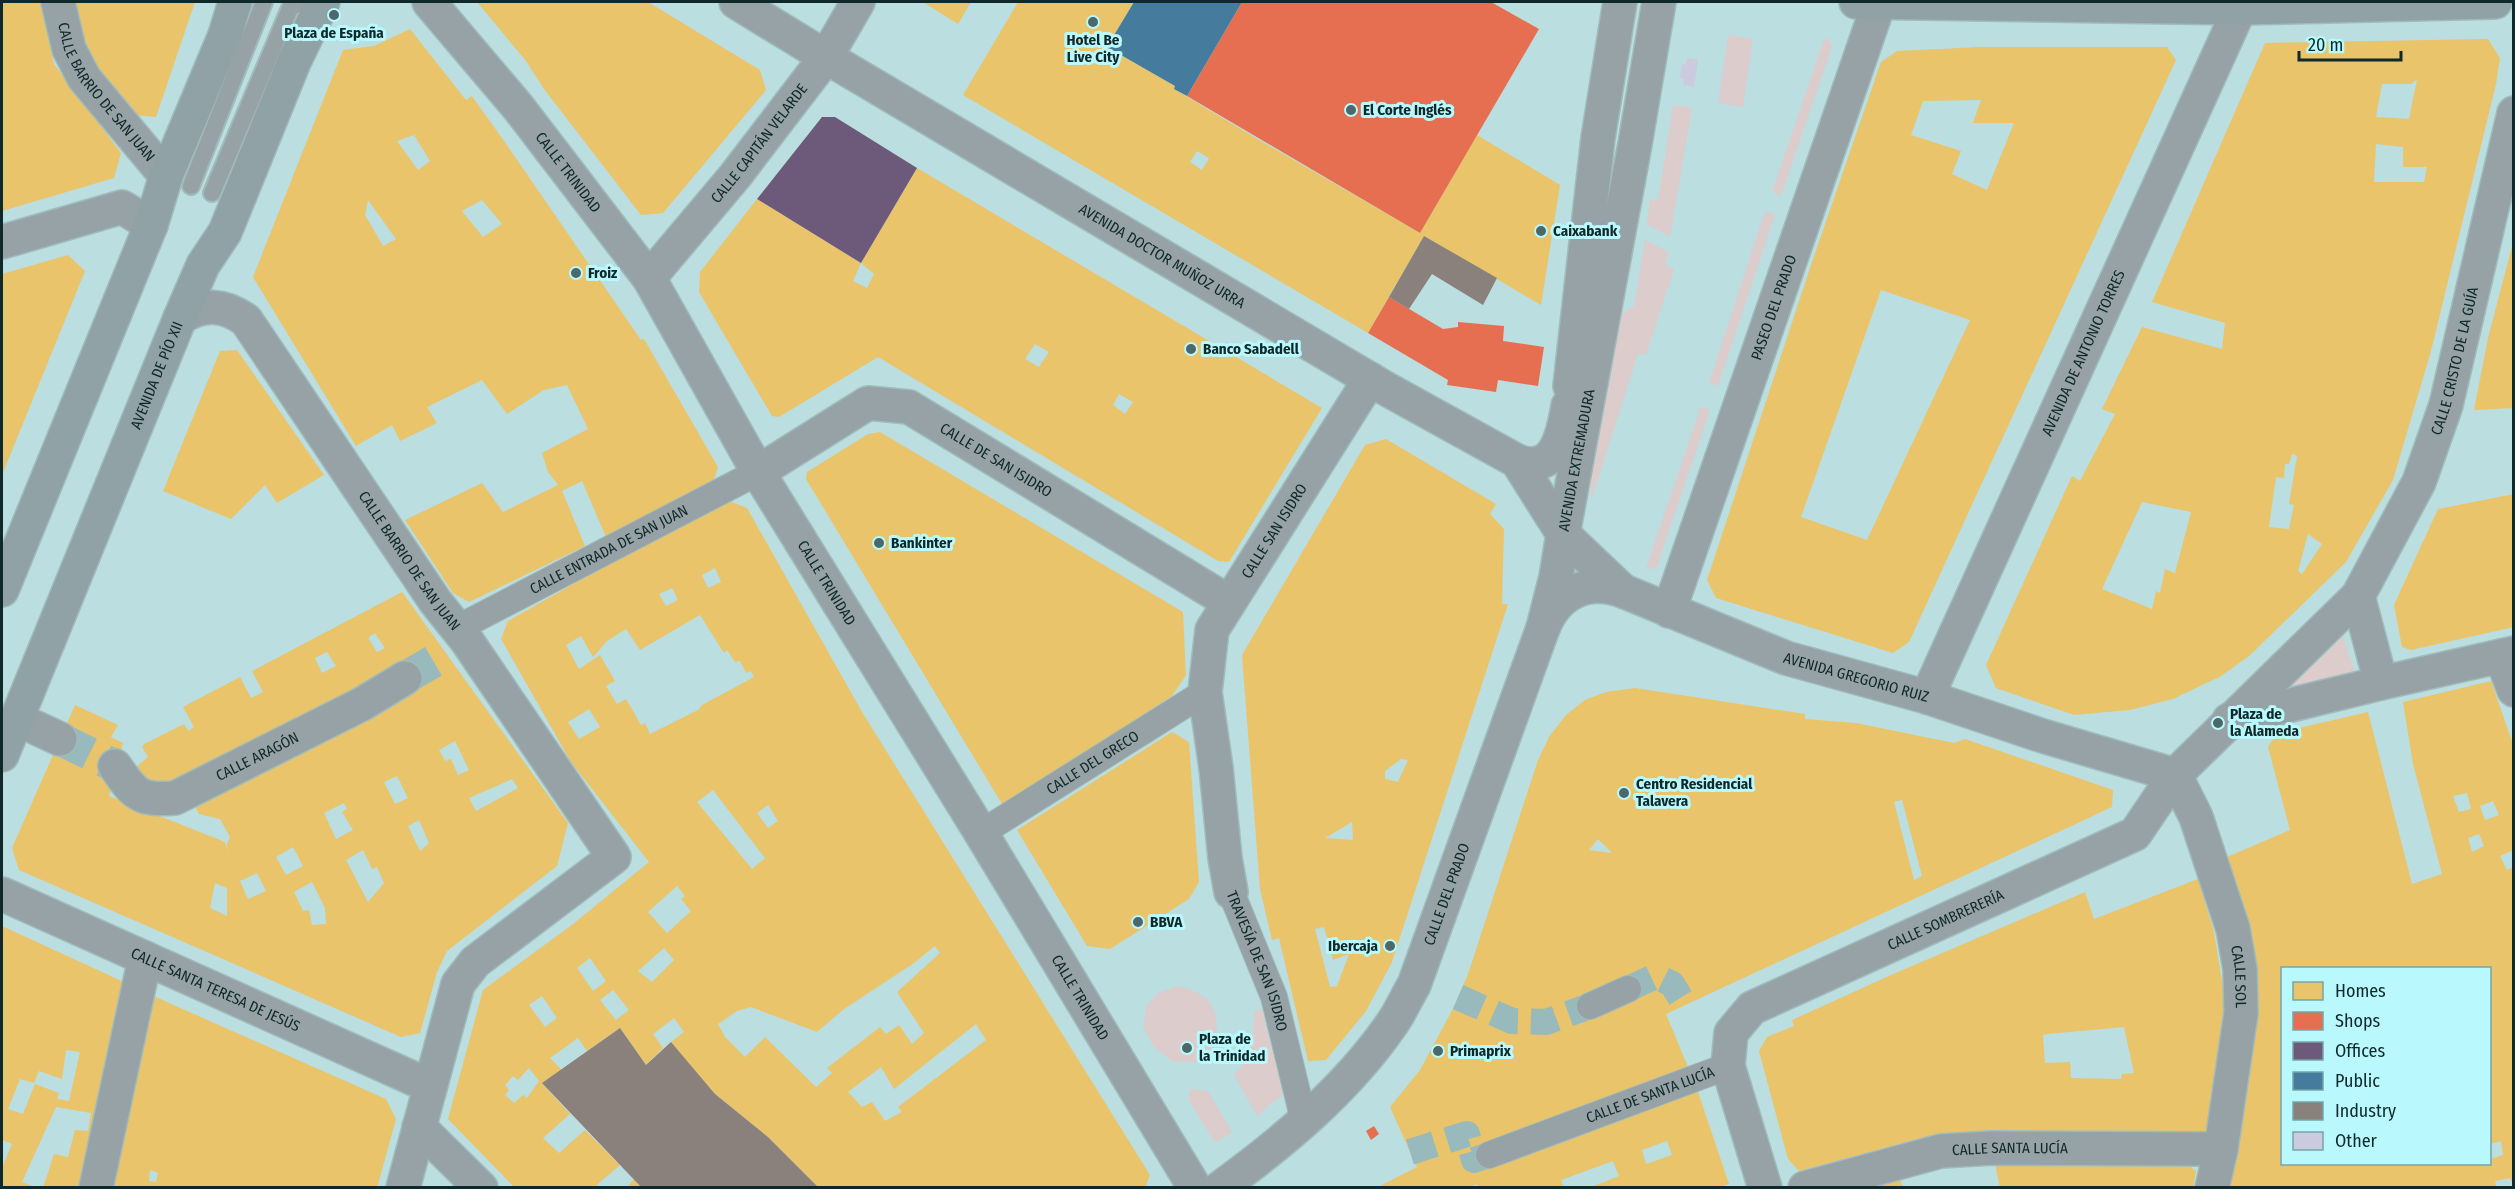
<svg xmlns="http://www.w3.org/2000/svg" width="2515" height="1189" font-family="'Fira Sans Condensed',sans-serif">
	<style>
		.green { fill: #dccdcc }
		.homes { fill: #e9c46a; fill-rule: evenodd }
		.shops { fill: #e76f51 }
		.offices { fill: #6d597a }
		.public { fill: #457b9d }
		.industry { fill: #8a817c }
		.building { fill: #cbcade }
		.lines { fill: none; stroke-linecap: round; stroke-linejoin: round }
		.pedestrian-tunnel { stroke: #99babc; stroke-width: 26; stroke-dasharray: 26 13; stroke-linecap: butt }
		.minor-tunnel { stroke: #99babc; stroke-width: 33; stroke-dasharray: 33 16; stroke-linecap: butt }
		.service-casing { stroke: #9fbbbc; stroke-width: 20 }
		.pedestrian-casing { stroke: #9fbbbc; stroke-width: 28 }
		.minor-casing { stroke: #9fbbbc; stroke-width: 36 }
		.tertiary-casing { stroke: #9fbbbc; stroke-width: 36 }
		.secondary-casing { stroke: #9fbbbc; stroke-width: 36 }
		.service { stroke: #96a2a6; stroke-width: 16 }
		.pedestrian { stroke: #96a2a6; stroke-width: 26 }
		.minor { stroke: #96a2a6; stroke-width: 33 }
		.tertiary { stroke: #96a2a6; stroke-width: 33 }
		.secondary { stroke: #90a2a6; stroke-width: 33 }
		.poi-dot { fill: #4b686a; stroke: #b9f8fc; stroke-width: 2 }
		.labels { text-anchor: middle; dominant-baseline: central; stroke-width: 6; stroke-linejoin: round; paint-order: stroke }
		.poi-label { font-size: 15px; font-weight: bold; fill: #0f282a; stroke: #b9f8fc; text-anchor: start }
		.street-label { font-size: 15px; fill: #0f282a; stroke: #b9f8fc }
	</style>
	<rect width="100%" height="100%" fill="#bbdee0"/>
	<g class="green">
		<path d="M1728,35L1753,39L1743,107L1718,103Z"/>
		<path d="M1824,39H1829L1832,47L1781,196L1772,192Z"/>
		<path d="M1673,105L1692,108L1670,237L1647,224L1650,199L1658,200Z"/>
		<path d="M1765,211L1775,214L1718,386L1709,383Z"/>
		<path d="M1645,240L1668,252L1666,266L1674,269L1646,355L1638,354L1591,501V470L1617,317L1634,306Z"/>
		<path d="M1701,406L1710,410L1656,569L1646,568Z"/>
		<path d="M2343,636L2356,675L2288,689Z"/>
		<path d="M1178,986C1215,995 1220,1011 1215,1047L1199,1062H1173L1154,1047L1143,1027L1146,1007L1158,993Z"/>
		<path d="M1262,1009L1283,1094L1257,1116L1234,1075C1252,1056 1254,1036 1254,1011Z"/>
		<path d="M1191,1089L1208,1091L1232,1132L1215,1143L1188,1099Z"/>
	</g>
	<g class="homes">
		<path d="M2,2H40L54,64L121,153L114,178L2,211Z"/>
		<path d="M76,2H195L156,117L135,115L88,54Z"/>
		<path d="M477,2H648L760,70L766,90L663,213L641,215L544,89L526,61Z"/>
		<path d="M923,2H971L958,24Z"/>
		<path d="M1018,2H1134L1107,47L1175,86L1174,89L1259,140L1420,233L1477,135L1560,185L1541,305L1424,236L1368,333L963,95ZM1197,151L1209,158L1202,170L1190,162Z"/>
		<path d="M410,29L466,100L472,96L511,151L641,340L644,339L718,467L713,482L606,537L582,481L562,491L585,546L469,602L453,593L405,520L482,483L503,512L558,485L548,472L542,453L588,429L567,385L544,390L507,414L482,380L427,407L437,423L400,441L392,425L356,446L253,277L343,50L374,46ZM414,135L430,161L418,170L397,141ZM368,200L396,239L383,246L365,215ZM482,200L502,224L483,237L462,211Z"/>
		<path d="M2488,39L2500,58L2496,84L2431,351L2393,480L2346,562L2249,656L2221,676L2173,699L2130,710L2074,715L1996,688L1986,665L2072,476L2080,481L2115,414L2102,409L2142,327L2222,349L2225,323L2152,302L2265,43ZM2417,79L2409,119L2376,117L2382,84H2411ZM2376,144L2403,147V167H2427L2424,182H2374ZM2292,454L2297,456L2289,504L2294,505L2289,529L2269,527L2276,477L2284,478L2285,464H2289ZM2142,502L2191,512L2175,573L2165,569L2160,593L2156,591L2152,609L2102,589ZM2308,534L2322,544L2302,574L2298,571Z"/>
		<path d="M1980,47H2167L2176,60L1909,642L1893,653L1716,598L1707,580L1811,265L1881,62L1897,51ZM1981,100L1973,123H2014L1987,190L1952,174L1961,151L1911,135L1923,101ZM1881,290L1970,320L1867,540L1801,517Z"/>
		<path d="M917,168L1322,408L1229,562L1218,561L878,357L779,417L772,416L699,292L700,272L757,199L861,263ZM861,263L874,274L867,288L853,281ZM1035,344L1049,352L1039,367L1025,359ZM1119,394L1133,402L1125,414L1113,405Z"/>
		<path d="M2514,239V408L2474,410L2488,338Z"/>
		<path d="M68,255L85,271L2,475V274Z"/>
		<path d="M237,350L324,475L277,503L265,485L231,519L163,491L220,351Z"/>
		<path d="M880,432L1183,612L1186,675L1172,696L1029,790L1002,804L806,479L807,472L868,434Z"/>
		<path d="M1386,439L1496,504L1490,514L1504,529L1502,604H1508L1392,962L1366,1011L1326,1060L1308,1061L1279,938L1272,940L1260,889L1242,655L1365,445ZM1401,759L1408,760L1398,782L1385,779V771ZM1352,822L1353,840L1325,838ZM1324,927L1333,960L1349,954L1337,986L1330,987L1315,929Z"/>
		<path d="M2514,494V627L2411,650L2402,647L2394,605L2438,509Z"/>
		<path d="M729,501L747,508L862,712L1150,1175L1145,1188H819L768,1137L715,1094L691,1066L671,1042L684,1032L674,1018L653,1034L663,1048L646,1065L620,1028L587,1051L578,1038L550,1058L562,1070L542,1083L570,1114L543,1138L559,1153L585,1130L620,1165L593,1188H515L448,1119L483,990L573,924L649,862L571,762L501,639L508,621L635,549ZM715,568L721,582L708,588L702,575ZM672,588L678,600L666,606L659,594ZM700,615L724,653L727,650L735,662L740,661L746,673L751,671L754,677L702,705L698,710L650,734L645,723L641,725L626,699L617,704L606,686L615,681L600,655L579,669L566,645L581,636L593,657L607,641L626,629L640,650ZM589,709L600,727L579,739L568,722ZM713,790L765,858L752,869L697,802ZM768,805L778,821L768,828L757,813ZM677,886L685,896L681,899L691,911L667,933L648,912ZM935,946L940,953L897,992L924,1033L912,1044L899,1025L886,1034L880,1027L827,1068L832,1073L816,1087L765,1037L745,1057L725,1037L718,1024L737,1011L751,1007L817,1032L844,1009L914,963ZM664,948L674,960L652,982L638,971ZM590,958L606,981L593,991L577,968ZM613,990L629,1010L616,1020L600,1000ZM542,996L557,1018L545,1027L529,1005ZM976,1024L986,1040L898,1107L902,1112L885,1121L872,1102L862,1107L848,1092L881,1067L894,1089ZM529,1068L539,1081L527,1098L523,1095L514,1103L505,1095L509,1090L505,1085L513,1076L518,1080Z"/>
		<path d="M402,592L568,823L557,866L447,951L437,972L420,1033L401,1037L19,870L12,848L75,705L118,725L111,737L123,743L109,796L225,842L228,851L227,844L230,837L220,819L199,814L194,804L355,693L164,788L149,786L135,768L148,757L142,747L144,744L184,724L188,731L194,727L183,707L240,677L251,698L263,692L252,671ZM375,633L385,648L377,652L368,638ZM327,652L336,666L322,673L315,658ZM455,741L469,770L458,775L451,759L445,761L439,750ZM397,776L408,798L395,804L384,782ZM512,779L518,788L476,811L469,798ZM344,803L347,809L342,812L353,830L336,839L324,813ZM419,820L429,843L420,851L408,826ZM293,847L303,866L286,875L276,857ZM363,850L372,869L377,867L384,883L368,902L346,860ZM257,873L266,891L248,899L240,881ZM312,882L325,908L326,924L312,925L309,910L303,911L294,892ZM215,883L227,888V916L210,908Z"/>
		<path d="M2491,681L2514,747V850L2500,856L2507,870L2514,867V1187L2510,1178L2495,1181L2497,1188H2229L2245,1109L2258,1017L2255,959L2248,920L2227,857L2290,830L2268,747L2277,733L2368,712L2412,884L2442,874L2413,764L2403,702ZM2467,793L2471,809L2459,812L2453,796ZM2493,801L2499,815L2485,820L2480,806ZM2479,834L2484,846L2472,852L2468,838ZM2282,968H2490V1144L2501,1141L2503,1155L2490,1159V1164H2283Z"/>
		<path d="M1635,688L1805,714V719L1856,723L1954,743L1965,739L2113,790L2112,807L1666,1014L1697,1089L1729,1184L1718,1188H1589L1619,1176L1613,1161L1561,1180L1564,1188H1479L1476,1184L1470,1188H1376L1417,1167L1390,1107L1420,1070L1455,1005L1468,974L1538,760L1549,737L1566,715L1585,700L1606,692ZM1902,800L1922,876L1914,880L1894,802ZM1598,839L1612,853L1589,850ZM1667,1141L1672,1155L1646,1164L1642,1150Z"/>
		<path d="M1172,732L1189,742L1199,882L1189,899L1110,949L1087,946L1017,830Z"/>
		<path d="M2198,879L2214,932L2225,1000L2213,1129L2203,1138L1977,1133L1921,1138L1799,1171L1788,1159L1759,1051L1767,1037L1794,1026L1792,1020L1891,975L2085,892L2094,919ZM2124,1027L2134,1073L2122,1074L2121,1079L2071,1078L2070,1062L2045,1063L2043,1035L2047,1034Z"/>
		<path d="M2,926L126,983L85,1188H43L54,1154L68,1157L75,1130L88,1131L91,1113L56,1107L22,1182L37,1188H2V1168L12,1144L2,1140ZM66,1050L80,1052L69,1101L57,1099L59,1093L35,1084L23,1114L8,1109L20,1079L34,1083L39,1071L62,1079Z"/>
		<path d="M151,995L386,1099L396,1119L377,1188H108ZM150,1170L158,1173L156,1182L149,1181Z"/>
		<path d="M1995,1164L2188,1165L2196,1171L2193,1188H2000Z"/>
		<path d="M634,1179L642,1188H626Z"/>
		<path d="M1900,1179L1903,1188H1875V1187Z"/>
	</g>
	<g class="shops">
		<path d="M1242,2H1491L1539,29L1420,233L1187,96Z"/>
		<path d="M1389,297L1443,329L1458,327V322L1504,326L1503,341L1544,347L1538,386L1498,380L1496,392L1447,385L1448,380L1368,333Z"/>
		<path d="M1374,1126L1379,1134L1371,1140L1366,1131Z"/>
	</g>
	<path class="offices" d="M822,117H835L917,168L861,263L757,199Z"/>
	<path class="public" d="M1134,2H1242L1187,96L1174,89L1175,86L1107,47Z"/>
	<g class="industry">
		<path d="M1424,236L1497,278L1483,305L1432,274L1409,309L1389,297Z"/>
		<path d="M620,1028L646,1065L671,1042L715,1094L768,1137L819,1188H642L542,1083Z"/>
	</g>
	<path class="building" d="M1687,58L1698,60L1694,87L1683,85L1684,79L1680,78L1682,64L1686,65Z"/>
	<g class="lines">
		<g class="pedestrian-tunnel">
			<path d="M1628,989L1656,976L1672,984L1685,1005"/>
			<path d="M1458,997L1512,1021L1546,1022L1590,1006"/>
			<path d="M1410,1152L1467,1134L1474,1160L1489,1155"/>
		</g>
		<g class="minor-tunnel">
			<path d="M405,678L446,654"/>
			<path d="M60,739L115,766"/>
		</g>
		<g class="service-casing">
			<g id="service">
				<path d="M191,186L264,2"/>
				<path d="M212,193L290,8L301,2"/>
			</g>
		</g>
		<g class="pedestrian-casing">
			<g id="pedestrian">
				<path id="s1" d="M458,628L758,472"/>
				<path id="s2" d="M981,833L1205,692"/>
				<path id="s3" d="M1231,892L1274,997L1304,1121"/>
				<path d="M1590,1006L1628,989"/>
				<path id="s4" d="M1489,1155L1728,1066"/>
			</g>
		</g>
		<g class="minor-casing">
			<g id="minor">
				<path id="s5" d="M58,2L69,49L84,78L166,176"/>
				<path id="s6" d="M429,2L518,107L649,278L758,472L981,833L1195,1188"/>
				<path d="M2,242L122,207L151,225"/>
				<path id="s7" d="M649,278L735,176L826,57L858,2"/>
				<path id="s8" d="M180,318C204,303 223,304 246,320L435,601L467,641L614,857L475,962L458,984L403,1188"/>
				<path id="s9" d="M758,472L868,403L909,407L1229,602"/>
				<path id="s10" d="M1669,611L1879,3"/>
				<path d="M2501,656L2514,690"/>
				<path d="M2381,683L2514,653"/>
				<path d="M17,719L60,739"/>
				<path d="M2229,720L2381,683L2358,596"/>
				<path id="s11" d="M115,766C134,794 139,801 175,798L362,704L405,678"/>
				<path id="s12" d="M2175,775L2196,817L2233,929L2240,969L2241,1013L2221,1149L2212,1188"/>
				<path id="s13" d="M1231,892L1225,858L1216,768L1205,692L1212,630L1370,379"/>
				<path id="s14" d="M2,894L430,1086"/>
				<path d="M419,1127L481,1188"/>
				<path d="M96,1188L145,958"/>
				<path id="s15" d="M1220,1188C1283,1142 1346,1090 1391,1025C1400,1013 1406,998 1414,985L1543,628L1556,577L1563,534"/>
				<path id="s16" d="M1765,1188L1728,1066L1731,1033L1752,1008L2135,834L2175,775L2358,596L2419,482L2446,405L2514,113"/>
				<path id="s17" d="M1805,1188L1941,1151L1992,1148L2221,1149"/>
			</g>
		</g>
		<g class="tertiary-casing">
			<g id="tertiary">
				<path id="s18" d="M736,2L826,57L1383,387L1517,461L1563,534L1623,591L1786,658L1927,697L2043,736L2175,775"/>
				<path d="M1570,386L1598,138L1620,2"/>
				<path d="M1517,461C1555,475 1563,436 1568,406"/>
				<path id="s19" d="M1563,534L1635,144L1659,2"/>
				<path d="M1543,628C1557,593 1587,578 1623,591"/>
				<path id="s20" d="M1927,697L2240,8"/>
			</g>
		</g>
		<g class="secondary-casing">
			<g id="secondary">
				<path d="M1856,2L2240,8L2495,2"/>
				<path d="M2,590L151,225L166,176L225,35L235,2"/>
				<path id="s21" d="M2,755L180,318L203,265L225,232L294,62L323,2"/>
			</g>
		</g>
		<use href="#service" class="service"/>
		<use href="#pedestrian" class="pedestrian"/>
		<use href="#minor" class="minor"/>
		<use href="#tertiary" class="tertiary"/>
		<use href="#secondary" class="secondary"/>
	</g>
	<g class="poi-dot">
		<circle cx="334" cy="15" r="6"/>
		<circle cx="1093" cy="22" r="6"/>
		<circle cx="1351" cy="110" r="6"/>
		<circle cx="1541" cy="231" r="6"/>
		<circle cx="576" cy="273" r="6"/>
		<circle cx="1191" cy="349" r="6"/>
		<circle cx="879" cy="543" r="6"/>
		<circle cx="2218" cy="723" r="6"/>
		<circle cx="1624" cy="793" r="6"/>
		<circle cx="1138" cy="922" r="6"/>
		<circle cx="1390" cy="946" r="6"/>
		<circle cx="1187" cy="1048" r="6"/>
		<circle cx="1438" cy="1051" r="6"/>
	</g>
	<g class="labels">
		<g class="poi-label">
			<text x="334" y="33" text-anchor="middle">Plaza de España</text>
			<text x="1093" y="40" text-anchor="middle">Hotel Be<tspan x="1093" dy="17">Live City</tspan></text>
			<text x="1363" y="110">El Corte Inglés</text>
			<text x="1553" y="231">Caixabank</text>
			<text x="588" y="273">Froiz</text>
			<text x="1203" y="349">Banco Sabadell</text>
			<text x="891" y="543">Bankinter</text>
			<text x="2230" y="714">Plaza de<tspan x="2230" dy="17">la Alameda</tspan></text>
			<text x="1636" y="784">Centro Residencial<tspan x="1636" dy="17">Talavera</tspan></text>
			<text x="1150" y="922">BBVA</text>
			<text x="1378" y="946" text-anchor="end">Ibercaja</text>
			<text x="1199" y="1039">Plaza de<tspan x="1199" dy="17">la Trinidad</tspan></text>
			<text x="1450" y="1051">Primaprix</text>
		</g>
		<g class="street-label">
			<text stroke="none"><textPath href="#s5" startOffset="104">CALLE BARRIO DE SAN JUAN</textPath></text>
			<text stroke="none"><textPath href="#s7" startOffset="174">CALLE CAPITÁN VELARDE</textPath></text>
			<text stroke="none"><textPath href="#s6" startOffset="220">CALLE TRINIDAD</textPath></text>
			<text stroke="none"><textPath href="#s18" startOffset="496">AVENIDA DOCTOR MUÑOZ URRA</textPath></text>
			<text stroke="none"><textPath href="#s10" startOffset="321">PASEO DEL PRADO</textPath></text>
			<text stroke="none"><textPath href="#s20" startOffset="378">AVENIDA DE ANTONIO TORRES</textPath></text>
			<text stroke="none"><textPath href="#s16" startOffset="1197">CALLE CRISTO DE LA GUÍA</textPath></text>
			<text stroke="none"><textPath href="#s21" startOffset="410">AVENIDA DE PÍO XII</textPath></text>
			<text stroke="none"><textPath href="#s19" startOffset="75">AVENIDA EXTREMADURA</textPath></text>
			<text stroke="none"><textPath href="#s9" startOffset="273">CALLE DE SAN ISIDRO</textPath></text>
			<text stroke="none"><textPath href="#s13" startOffset="381">CALLE SAN ISIDRO</textPath></text>
			<text stroke="none"><textPath href="#s1" startOffset="170">CALLE ENTRADA DE SAN JUAN</textPath></text>
			<text stroke="none"><textPath href="#s8" startOffset="362">CALLE BARRIO DE SAN JUAN</textPath></text>
			<text stroke="none"><textPath href="#s6" startOffset="706">CALLE TRINIDAD</textPath></text>
			<text stroke="none"><textPath href="#s18" startOffset="1324">AVENIDA GREGORIO RUIZ</textPath></text>
			<text stroke="none"><textPath href="#s11" startOffset="166">CALLE ARAGÓN</textPath></text>
			<text stroke="none"><textPath href="#s2" startOffset="132">CALLE DEL GRECO</textPath></text>
			<text stroke="none"><textPath href="#s15" startOffset="380">CALLE DEL PRADO</textPath></text>
			<text stroke="none"><textPath href="#s16" startOffset="406">CALLE SOMBRERERÍA</textPath></text>
			<text stroke="none"><textPath href="#s3" startOffset="74">TRAVESÍA DE SAN ISIDRO</textPath></text>
			<text stroke="none"><textPath href="#s12" startOffset="213">CALLE SOL</textPath></text>
			<text stroke="none"><textPath href="#s14" startOffset="234">CALLE SANTA TERESA DE JESÚS</textPath></text>
			<text stroke="none"><textPath href="#s6" startOffset="1192">CALLE TRINIDAD</textPath></text>
			<text stroke="none"><textPath href="#s4" startOffset="172">CALLE DE SANTA LUCÍA</textPath></text>
			<text stroke="none"><textPath href="#s17" startOffset="210">CALLE SANTA LUCÍA</textPath></text>
		</g>
	</g>
	<rect width="2515" height="1189" fill="none" stroke="#0f282a" stroke-width="6"/>
	<rect x="2281" y="967" width="210" height="198" fill="#b9f8fc" stroke="#75a5a8" stroke-width="1.5"/>
	<rect x="2293" y="982" width="30" height="18" fill="#e9c46a" stroke="#75a5a8" stroke-width="1.5"/>
	<text x="2335" y="997" font-size="18" fill="#0f282a">Homes</text>
	<rect x="2293" y="1012" width="30" height="18" fill="#e76f51" stroke="#75a5a8" stroke-width="1.5"/>
	<text x="2335" y="1027" font-size="18" fill="#0f282a">Shops</text>
	<rect x="2293" y="1042" width="30" height="18" fill="#6d597a" stroke="#75a5a8" stroke-width="1.5"/>
	<text x="2335" y="1057" font-size="18" fill="#0f282a">Offices</text>
	<rect x="2293" y="1072" width="30" height="18" fill="#457b9d" stroke="#75a5a8" stroke-width="1.5"/>
	<text x="2335" y="1087" font-size="18" fill="#0f282a">Public</text>
	<rect x="2293" y="1102" width="30" height="18" fill="#8a817c" stroke="#75a5a8" stroke-width="1.5"/>
	<text x="2335" y="1117" font-size="18" fill="#0f282a">Industry</text>
	<rect x="2293" y="1132" width="30" height="18" fill="#cbcade" stroke="#75a5a8" stroke-width="1.5"/>
	<text x="2335" y="1147" font-size="18" fill="#0f282a">Other</text>
	<path d="M2299 51v9h102v-9" fill="none" stroke="#0f282a" stroke-width="3"/>
	<text x="2308" y="51" font-size="18" fill="#0f282a" stroke="#b9f8fc" stroke-width="4.5" paint-order="stroke">20 m</text>
</svg>
